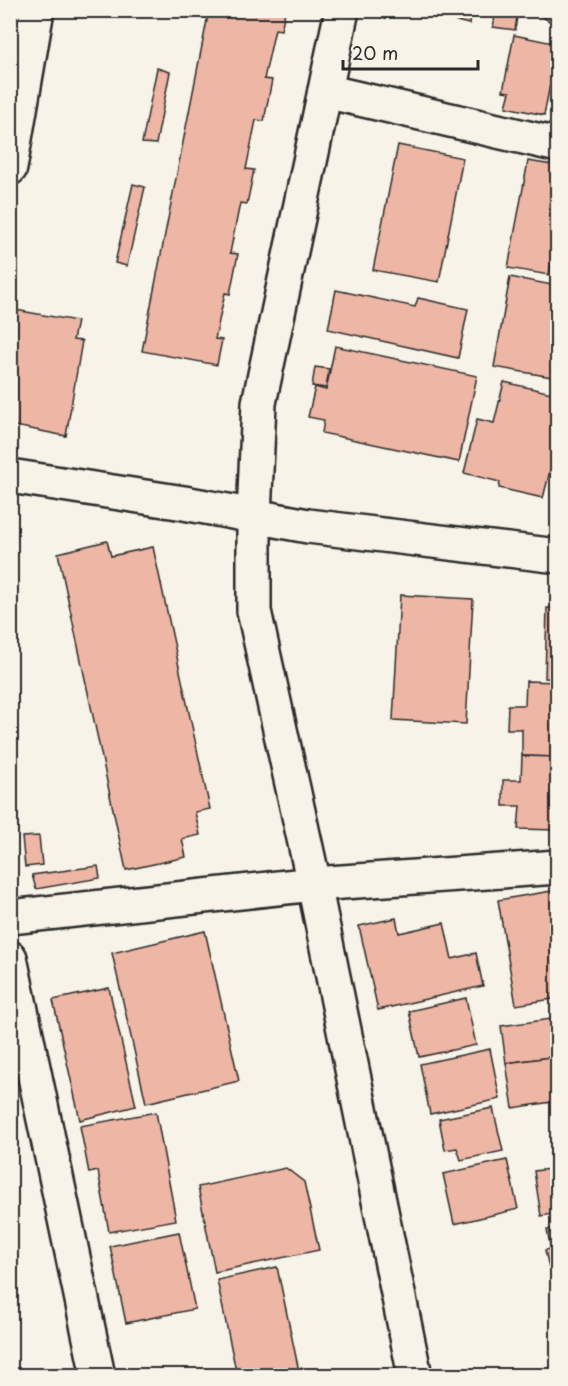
<svg xmlns="http://www.w3.org/2000/svg" width="568" height="1386" font-family="'Playpen Sans',sans-serif">
	<style>
		.building { fill: #eeb6a4; stroke: #2b2b2b; stroke-width: 1.5 }
		.lines { fill: none; stroke-linecap: round; stroke-linejoin: round }
		.minor-casing { stroke: #2b2b2b; stroke-width: 38 }
		.tertiary-casing { stroke: #2b2b2b; stroke-width: 38 }
		.minor { stroke: #f7f3e8; stroke-width: 33 }
		.tertiary { stroke: #f7f3e8; stroke-width: 33 }
	</style>
	<rect width="100%" height="100%" fill="#f7f3e8"/>
	<filter id="ink" filterUnits="userSpaceOnUse"><feTurbulence type="fractalNoise" baseFrequency=".0167" numOctaves="2"/><feDisplacementMap in="SourceGraphic" scale="12" xChannelSelector="R" yChannelSelector="G"/><feConvolveMatrix kernelMatrix="1 2 1 2 8 2 1 2 1" color-interpolation-filters="sRGB"/></filter>
	<g filter="url(#ink)">
		<g class="building">
			<path d="M167,10H191L189,16Z"/>
			<path d="M209,10L285,12L281,30L275,29L264,79L272,80L264,121L256,120L246,169L254,170L247,204L240,203L230,253L238,254L230,294L225,293L215,339L222,340L217,365L142,351Z"/>
			<path d="M410,10H472L469,24Z"/>
			<path d="M496,10H518L515,30L493,27Z"/>
			<path d="M530,10H558V26Z"/>
			<path d="M514,35L558,44L544,115L506,107L510,92L503,91Z"/>
			<path d="M157,68L170,72L156,144L142,143Z"/>
			<path d="M398,145L463,158L439,282L373,270Z"/>
			<path d="M528,161L558,166V226L549,275L508,268Z"/>
			<path d="M133,184L145,187L127,266L115,263Z"/>
			<path d="M510,277L558,286V378L494,367Z"/>
			<path d="M336,290L415,307L418,298L468,309L458,358L328,329Z"/>
			<path d="M10,309L77,321L73,340L82,341L66,436L10,425Z"/>
			<path d="M335,346L477,376L459,462L322,433L324,420L308,417L315,387L326,390Z"/>
			<path d="M315,367L329,369L326,388L312,386Z"/>
			<path d="M504,382L556,394L551,424L558,426V440L543,498L499,488L500,482L464,473L477,419L494,423Z"/>
			<path d="M107,541L111,556L153,547L210,809L195,812L200,835L182,839L186,857L126,870L58,553Z"/>
			<path d="M400,595L473,599L466,724L393,720Z"/>
			<path d="M547,608H558V679L545,678Z"/>
			<path d="M526,681L558,682V757L522,756V729H507L508,705H525Z"/>
			<path d="M522,756L558,757V830L518,829L520,806H503V780H521Z"/>
			<path d="M39,836L42,865L25,867L22,837Z"/>
			<path d="M98,866L100,878L36,889L32,875Z"/>
			<path d="M558,890V998L516,1005L498,900Z"/>
			<path d="M396,918L399,933L444,923L452,959L476,953L483,986L378,1010L359,926Z"/>
			<path d="M205,931L239,1081L146,1103L112,953Z"/>
			<path d="M109,988L136,1106L80,1120L53,1000Z"/>
			<path d="M466,998L476,1045L419,1057L409,1011Z"/>
			<path d="M558,1018V1056L506,1063L501,1026Z"/>
			<path d="M490,1049L500,1099L430,1114L420,1064Z"/>
			<path d="M558,1056V1101L513,1108L506,1063Z"/>
			<path d="M493,1108L503,1151L461,1160L457,1148L445,1150L439,1119Z"/>
			<path d="M156,1112L176,1220L109,1232L98,1171L89,1173L80,1126Z"/>
			<path d="M507,1160L518,1209L454,1224L443,1174Z"/>
			<path d="M286,1168L304,1182L319,1250L215,1272L198,1187Z"/>
			<path d="M558,1168V1213L541,1216L534,1171Z"/>
			<path d="M558,1228V1281H556L553,1267L549,1268L545,1250L551,1249L547,1230Z"/>
			<path d="M179,1232L195,1309L126,1323L110,1246Z"/>
			<path d="M277,1267L300,1376H237L217,1280Z"/>
		</g>
		<g class="lines">
			<g class="minor-casing">
				<g id="minor">
					<path d="M325,91L558,145"/>
					<path d="M10,168L37,10"/>
					<path d="M10,917L314,884L558,867"/>
					<path d="M10,958L98,1376"/>
				</g>
			</g>
			<g class="tertiary-casing">
				<g id="tertiary">
					<path d="M342,10L259,403L254,516V611L314,884L415,1376"/>
					<path d="M10,476L184,503L308,526L558,556"/>
				</g>
			</g>
			<use href="#minor" class="minor"/>
			<use href="#tertiary" class="tertiary"/>
		</g>
	</g>
	<rect width="568" height="1386" fill="none" stroke="#f7f3e8" stroke-width="36"/>
	<rect x="18" y="18" width="532" height="1350" fill="none" stroke="#2b2b2b" stroke-width="2" filter="url(#ink)"/>
	<path d="M343 60v9h135v-9" fill="none" stroke="#2b2b2b" stroke-width="3"/>
	<text x="352" y="60" font-size="18" fill="#2b2b2b" stroke="#f7f3e8" stroke-width="4.5" paint-order="stroke">20 m</text>
</svg>
